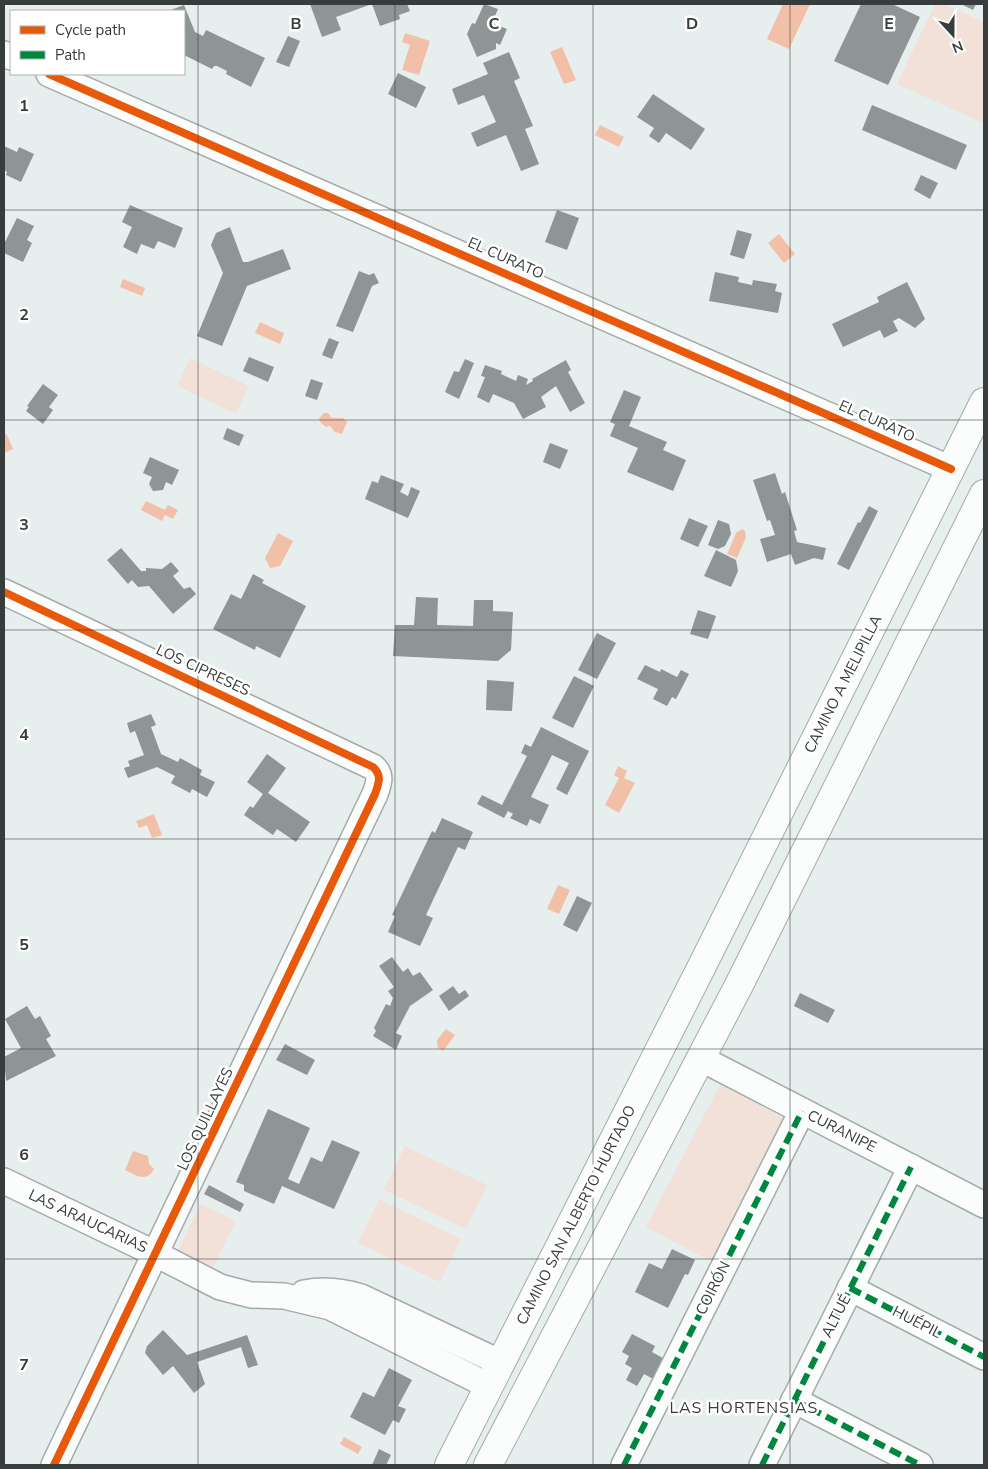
<svg xmlns="http://www.w3.org/2000/svg" width="988" height="1469" font-family="'Nunito Sans',sans-serif">
	<style>
		.green { fill: #f1e1d9 }
		.water { fill: #f2c0a8 }
		.building { fill: #8f9494 }
		.lines { fill: none; stroke-linecap: round; stroke-linejoin: round }
		.minor-casing { stroke: #a5aaaa; stroke-width: 28 }
		.major-casing { stroke: #a5aaaa; stroke-width: 30 }
		.minor { stroke: #fbfcfc; stroke-width: 25 }
		.major { stroke: #fbfcfc; stroke-width: 28 }
		.quiet { stroke: #00873e; stroke-width: 6; stroke-dasharray: 12 6; stroke-linecap: butt }
		.cycleway-casing { stroke: #fff; stroke-width: 11 }
		.cycleway { stroke: #e8590c; stroke-width: 8 }
		.grid { fill: none; stroke: #373c3c; stroke-width: 1; stroke-opacity: 0.55 }
		.labels { text-anchor: middle; dominant-baseline: central; stroke-width: 5; stroke-linejoin: round; paint-order: stroke }
		.street-label { font-size: 15px; fill: #373c3c; stroke: #fff }
		.neighbourhood-label { font-size: 16px; letter-spacing: 1px; fill: #373c3c; stroke: #fff }
		.grid-label { font-size: 16px; text-anchor: middle; font-weight: bold; fill: #373c3c; stroke: #fff; stroke-width: 5; stroke-linejoin: round; paint-order: stroke }
	</style>
	<rect width="100%" height="100%" fill="#e7eeee"/>
	<g class="green">
		<path d="M935,4H944L984,22L983,123L897,84Z"/>
		<path d="M190,358L249,386L236,414L177,386Z"/>
		<path d="M720,1085L789,1120L714,1263L646,1227Z"/>
		<path d="M405,1146L487,1185L466,1229L384,1190Z"/>
		<path d="M379,1199L461,1239L440,1282L358,1243Z"/>
		<path d="M201,1204L236,1221L212,1269L177,1252Z"/>
	</g>
	<g class="water">
		<path d="M783,4H810L789,49L767,39Z"/>
		<path d="M405,33L430,41L419,75L402,70L410,45L402,42Z"/>
		<path d="M562,47L576,80L564,84L550,52Z"/>
		<path d="M600,125L624,137L619,147L595,135Z"/>
		<path d="M779,234L795,254L784,263L768,243Z"/>
		<path d="M123,279L145,288L142,296L120,287Z"/>
		<path d="M260,322L284,333L280,344L255,333Z"/>
		<path d="M324,413H328L332,418H343L347,422L342,434L335,432L330,426L326,427L320,422L319,418Z"/>
		<path d="M4,433L7,435L13,449L4,453Z"/>
		<path d="M146,501L165,510L168,505L178,510L173,519L165,515L162,521L141,510Z"/>
		<path d="M742,529L745,531L746,537L737,558L727,554L736,533Z"/>
		<path d="M278,533L293,541L280,566L270,568L265,558Z"/>
		<path d="M618,766L627,771L624,778L635,783L619,813L605,805L619,778L614,775Z"/>
		<path d="M154,814L162,835L152,838L147,825L139,828L136,821Z"/>
		<path d="M558,885L570,890L559,914L547,909Z"/>
		<path d="M446,1029L455,1035L443,1051L438,1048L437,1040Z"/>
		<path d="M133,1151L148,1156L149,1164L154,1169C147,1183 135,1175 125,1170Z"/>
		<path d="M344,1437L362,1447L358,1454L340,1444Z"/>
	</g>
	<g class="building">
		<path d="M310,4H372L336,17L341,30L322,37Z"/>
		<path d="M372,4H407L410,11L399,15L400,19L380,26Z"/>
		<path d="M484,4L498,9L492,23L507,29L500,45L496,43V49L477,57L467,34L472,23L475,24Z"/>
		<path d="M861,4H892L920,17L888,85L834,61Z"/>
		<path d="M961,4H976L973,10Z"/>
		<path d="M184,5L195,32L203,36L206,30L265,58L251,87L226,74L227,71L217,66H214L212,69L184,55V11H168Z"/>
		<path d="M288,36L300,41L289,67L276,62Z"/>
		<path d="M509,52L520,78L514,81L533,126L525,129L539,164L521,171L506,135L477,147L471,133L496,122L484,95L458,105L452,89L488,74L483,63Z"/>
		<path d="M398,73L426,87L416,108L388,94Z"/>
		<path d="M653,94L705,129L691,150L666,133L659,143L649,136L654,128L637,117Z"/>
		<path d="M872,105L967,145L956,170L862,130Z"/>
		<path d="M4,146L17,152L19,147L34,154L21,182L6,175L7,172L4,170Z"/>
		<path d="M921,175L938,183L930,199L914,190Z"/>
		<path d="M130,205L183,228L175,248L158,241L154,249L141,244L137,254L123,247L132,227L122,222Z"/>
		<path d="M557,210L579,218L567,250L545,242Z"/>
		<path d="M17,218L34,226L27,240L32,243L23,262L4,253V244Z"/>
		<path d="M230,227L243,262H248L283,249L291,269L247,286L222,346L197,336L223,273L211,245L216,233Z"/>
		<path d="M737,230L752,234L744,259L730,255Z"/>
		<path d="M359,271L369,275L374,273L379,283L372,286L353,332L336,326Z"/>
		<path d="M715,272L739,277L738,282L752,285L753,280L777,284L775,291L782,293L778,313L709,301Z"/>
		<path d="M907,282L925,319L915,328L899,318L893,321L898,331L884,338L880,330L843,347L832,324L879,302L877,297Z"/>
		<path d="M329,338L339,342L332,359L322,355Z"/>
		<path d="M249,357L274,367L268,382L243,371Z"/>
		<path d="M465,359L474,363L459,399L445,392L454,371L459,372Z"/>
		<path d="M566,360L571,370L568,372L585,403L570,412L556,386L541,397L546,407L523,419L514,403L493,394L489,403L477,397L485,377L481,376L485,365L502,371L501,374L516,381L518,375L528,379L526,385L533,381L532,379Z"/>
		<path d="M311,379L323,383L317,400L305,396Z"/>
		<path d="M43,384L58,395L49,407L53,410L43,424L26,411L29,407L27,406Z"/>
		<path d="M624,390L641,397L629,426L667,442L663,450L686,460L673,491L627,472L638,448L610,436L615,424L610,422Z"/>
		<path d="M227,428L244,435L239,446L223,439Z"/>
		<path d="M550,443L568,450L560,469L543,462Z"/>
		<path d="M150,457L179,470L172,485L166,482L163,490L153,491L149,484L152,477L143,473Z"/>
		<path d="M775,473L782,494L785,492L797,530L794,531L797,542L826,548L823,560L814,558L795,565L791,554L767,562L760,539L775,535L770,520L767,521L753,480Z"/>
		<path d="M381,475L404,484L400,492L408,496L411,487L420,491L408,518L365,499L372,481L378,483Z"/>
		<path d="M869,506L878,511L849,570L837,564L858,522L860,523Z"/>
		<path d="M689,518L708,526L698,547L680,539Z"/>
		<path d="M718,520L729,524L731,534L725,546L718,549L708,545Z"/>
		<path d="M121,548L141,571H146V568L162,569L171,562L179,571L173,576L184,589L190,587L196,594L173,614L149,586L138,587L132,580L128,584L107,560Z"/>
		<path d="M716,550L736,560L738,571L731,587L704,576Z"/>
		<path d="M253,574L264,580L262,583L306,606L280,658L256,646L255,650L213,629L231,594L241,599Z"/>
		<path d="M416,597L438,598L437,625L473,626L474,600H493V611L513,612L511,650L498,661L393,656L395,625H414Z"/>
		<path d="M698,610L716,616L708,639L690,634Z"/>
		<path d="M597,633L616,643L597,679L578,670Z"/>
		<path d="M645,665L660,672L661,669L677,677L681,670L689,674L676,699L672,697L667,706L653,699L658,689L637,679Z"/>
		<path d="M574,676L594,686L573,728L552,718Z"/>
		<path d="M487,680L514,682L512,711L486,710Z"/>
		<path d="M151,714L156,725L151,727L161,754L178,762L180,758L202,770L200,775L215,782L207,797L192,789L190,793L171,783L175,776L157,767L128,778L124,768L130,766L128,761L144,755L135,731L130,733L127,723Z"/>
		<path d="M541,727L589,751L567,795L556,789L569,763L552,755L531,797L549,805L540,824L530,819L527,826L510,818L513,814L508,811L504,818L477,804L482,795L502,805L527,756L521,753L525,744L531,747Z"/>
		<path d="M267,754L286,768L268,793L310,822L296,842L277,829L273,835L244,815L250,806L253,808L263,794L247,782Z"/>
		<path d="M442,818L473,832L465,850L458,847L426,915L433,918L420,946L388,932L395,916L392,915L432,831L435,833Z"/>
		<path d="M577,896L592,903L577,932L563,925Z"/>
		<path d="M392,957L403,972L408,968L413,976L420,972L433,990L410,1006L396,1033L402,1036L396,1050L373,1036L376,1031L374,1028L386,1004L390,1006L393,998L388,991L394,987L379,966Z"/>
		<path d="M453,986L459,994L465,990L469,996L449,1011L439,996Z"/>
		<path d="M800,993L835,1010L828,1023L794,1006Z"/>
		<path d="M27,1006L35,1019L40,1016L51,1036L46,1039L56,1056L6,1081L4,1057L21,1048L5,1019Z"/>
		<path d="M285,1044L315,1060L307,1075L276,1060Z"/>
		<path d="M268,1109L310,1128L288,1179L299,1184L311,1157L322,1162L332,1140L360,1152L334,1209L282,1186L274,1204L244,1191V1185L236,1182Z"/>
		<path d="M209,1185L244,1204L240,1212L204,1194Z"/>
		<path d="M672,1249L695,1260L688,1275L685,1274L668,1308L635,1292L649,1263L662,1269Z"/>
		<path d="M163,1330L187,1355L247,1335L258,1365L248,1368L241,1347L197,1362L205,1384L194,1393L173,1366L163,1375L145,1353L147,1346Z"/>
		<path d="M632,1334L655,1346L652,1352L668,1361L657,1381L644,1374L637,1386L626,1380L632,1368L625,1364L629,1356L622,1352Z"/>
		<path d="M389,1368L412,1380L398,1406L406,1409L399,1423L393,1420L385,1435L350,1417L363,1392L374,1397Z"/>
		<path d="M379,1449L391,1455L386,1465H372Z"/>
	</g>
	<g class="lines">
		<g class="minor-casing">
			<g id="minor">
				<path d="M4,54L11,57"/>
				<path d="M49,74L951,469"/>
				<path d="M4,592L373,767C382,775 379,783 375,794L54,1465"/>
				<path d="M700,1058L984,1205"/>
				<path d="M4,1181L156,1254L220,1287L251,1295L284,1296L330,1307L489,1386"/>
				<path d="M850,1288L984,1357"/>
				<path d="M304,1293C324,1289 342,1291 361,1297L501,1363"/>
				<path d="M794,1400L920,1465"/>
				<path d="M624,1465L802,1111"/>
				<path d="M762,1465L911,1167"/>
			</g>
		</g>
		<g class="major-casing">
			<g id="major">
				<path d="M449,1465L702,966L984,402"/>
				<path d="M488,1465L739,985L984,494"/>
			</g>
		</g>
		<use href="#minor" class="minor"/>
		<use href="#major" class="major"/>
		<g class="quiet">
			<path d="M850,1288L984,1357"/>
			<path d="M794,1400L920,1465"/>
			<path d="M624,1465L802,1111"/>
			<path d="M762,1465L911,1167"/>
		</g>
		<g class="cycleway-casing">
			<g id="cycleway">
				<path d="M49,74L951,469"/>
				<path d="M4,592L373,767C382,775 379,783 375,794L54,1465"/>
			</g>
		</g>
		<use href="#cycleway" class="cycleway"/>
	</g>
	<path class="grid" d="M198,4V1465M395,4V1465M593,4V1465M790,4V1465M4,210H984M4,420H984M4,630H984M4,839H984M4,1049H984M4,1259H984"/>
	<g class="labels">
		<g class="street-label">
			<text transform="translate(506 258) rotate(24)">EL CURATO</text>
			<text transform="translate(877 421) rotate(24)">EL CURATO</text>
			<text transform="translate(203 670) rotate(25)">LOS CIPRESES</text>
			<text transform="translate(843 684) rotate(-63)">CAMINO A MELIPILLA</text>
			<text transform="translate(205 1119) rotate(-65)">LOS QUILLAYES</text>
			<text transform="translate(842 1131) rotate(27)">CURANIPE</text>
			<text transform="translate(576 1215) rotate(-63)">CAMINO SAN ALBERTO HURTADO</text>
			<text transform="translate(88 1221) rotate(25)">LAS ARAUCARIAS</text>
			<text transform="translate(713 1288) rotate(-63)">COIRÓN</text>
			<text transform="translate(836 1316) rotate(-63)">ALTUÉ</text>
			<text transform="translate(917 1322) rotate(27)">HUÉPIL</text>
		</g>
		<g class="neighbourhood-label">
			<text x="744" y="1408">LAS HORTENSIAS</text>
		</g>
	</g>
	<g class="grid-label">
		<text x="296" y="29">B</text>
		<text x="494" y="29">C</text>
		<text x="692" y="29">D</text>
		<text x="889" y="29">E</text>
		<text x="24" y="111">1</text>
		<text x="24" y="320">2</text>
		<text x="24" y="530">3</text>
		<text x="24" y="740">4</text>
		<text x="24" y="950">5</text>
		<text x="24" y="1160">6</text>
		<text x="24" y="1370">7</text>
	</g>
	<rect width="988" height="1469" fill="none" stroke="#373c3c" stroke-width="10"/>
	<rect x="10" y="10" width="175" height="65" fill="#ffffff" stroke="#afb1b1"/>
	<rect x="20" y="26" width="25" height="8" fill="#e8590c" stroke="#afb1b1"/>
	<text x="55" y="35" font-size="15" fill="#373c3c">Cycle path</text>
	<rect x="20" y="51" width="25" height="8" fill="#00873e" stroke="#afb1b1"/>
	<text x="55" y="60" font-size="15" fill="#373c3c">Path</text>
	<g transform="translate(953 35) rotate(159)" stroke="#ffffff" stroke-width="4" paint-order="stroke">
	<path d="M0-4L9 19L0 12L-9 19Z" fill="#373c3c"/>
	<text y="-8" font-size="14" font-weight="bold" text-anchor="middle" fill="#373c3c">N</text>
	</g>
</svg>
